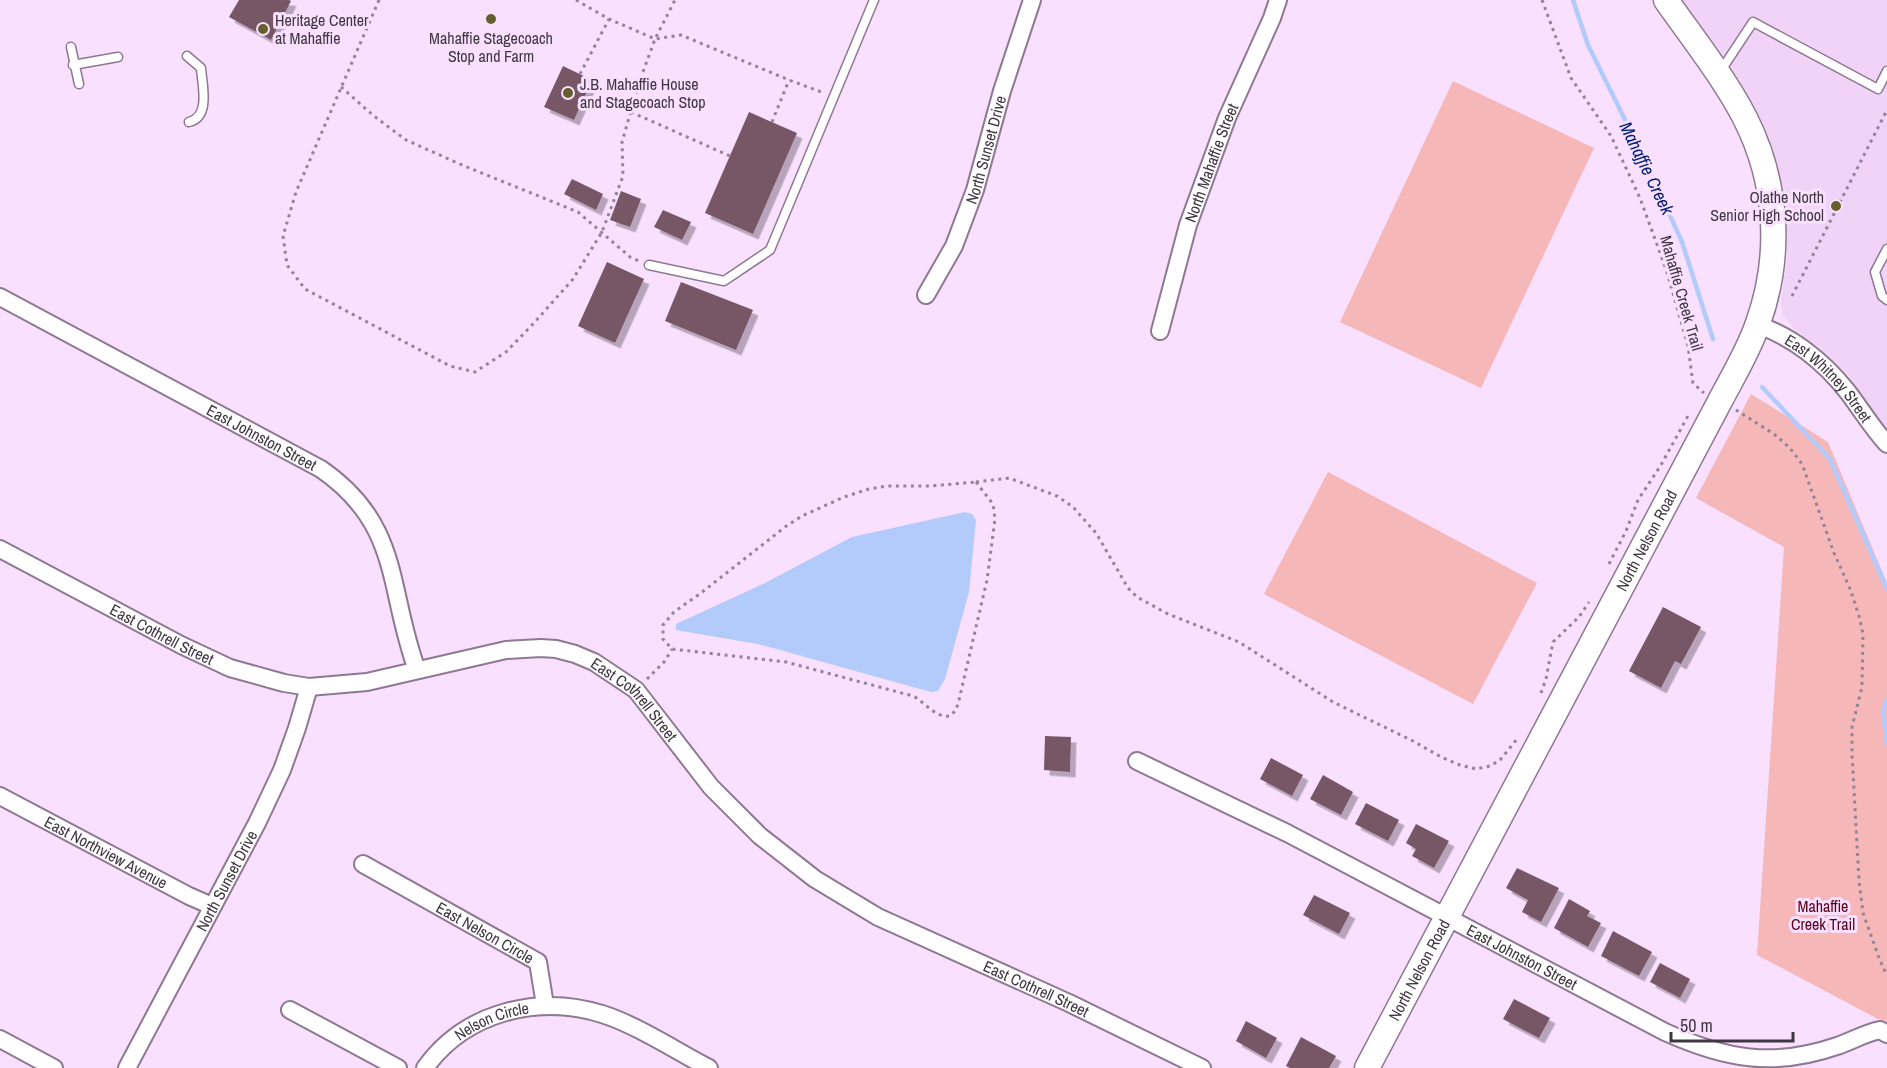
<svg xmlns="http://www.w3.org/2000/svg" width="1887" height="1068" font-family="'Archivo Narrow',sans-serif">
	<style>
		.built { fill: #f1d3f7 }
		.green { fill: #f6b7b8 }
		.water { fill: #b3cbfa }
		.lines { fill: none; stroke-linecap: round; stroke-linejoin: round }
		.stream { stroke: #b3cbfa; stroke-width: 4.5 }
		.building { fill: #775766; filter: url(#shadow) }
		.lane-casing { stroke: #8e7892; stroke-width: 11 }
		.street-casing { stroke: #8e7892; stroke-width: 20 }
		.secondary-casing { stroke: #8e7892; stroke-width: 27 }
		.path { stroke: #948397; stroke-width: 3; stroke-dasharray: 3 4.5; stroke-linecap: butt }
		.lane { stroke: #fff; stroke-width: 8 }
		.street { stroke: #fff; stroke-width: 16 }
		.secondary { stroke: #fff; stroke-width: 24 }
		.poi-dot { fill: #655f2c; stroke: #f9e0fe; stroke-width: 2 }
		.labels { text-anchor: middle; dominant-baseline: central; stroke-width: 6; stroke-linejoin: round; paint-order: stroke }
		.poi-label { font-size: 16px; fill: #403642; stroke: #f9e0fe; text-anchor: start }
		.street-label { font-size: 16px; fill: #403642; stroke: #f9e0fe }
		.park-label { font-size: 16px; fill: #5b0116; stroke: #f9e0fe }
		.water-label { font-size: 18px; font-style: italic; fill: #052076; stroke: #f9e0fe }
	</style>
	<defs>
		<filter id="shadow"><feDropShadow dx="5.5" dy="5.5" stdDeviation="0" flood-color="#0004"/></filter>
	</defs>
	<rect width="100%" height="100%" fill="#f9e0fe"/>
	<path class="built" d="M1680,0H1887V429L1848,375L1818,347L1793,328L1782,314L1781,301L1787,260V219L1784,192L1776,161L1767,136L1752,106Z"/>
	<g class="green">
		<path d="M1453,81L1594,148L1481,388L1340,322Z"/>
		<path d="M1751,394L1828,442L1887,583V1021L1878,1019L1757,955L1784,547L1696,498Z"/>
		<path d="M1328,472L1537,583L1473,704L1264,594Z"/>
	</g>
	<path class="water" d="M965,512L972,514L976,520L969,592L945,679L938,691L931,692L758,644L676,630V624L765,583L852,537Z"/>
	<g class="lines">
		<g class="stream">
			<path d="M1573,0L1588,45L1643,156L1682,242L1713,339"/>
			<path d="M1762,387L1830,459L1887,589"/>
			<path d="M1887,699L1883,711L1887,744"/>
		</g>
	</g>
	<g class="building">
		<path d="M239,0H289L291,1L271,40L229,17Z"/>
		<path d="M563,66L592,80L574,120L544,107Z"/>
		<path d="M749,112L797,133L753,234L705,213Z"/>
		<path d="M572,179L603,194L596,210L564,194Z"/>
		<path d="M621,191L641,199L630,227L610,220Z"/>
		<path d="M663,210L691,222L682,240L654,227Z"/>
		<path d="M607,262L644,279L615,343L578,326Z"/>
		<path d="M681,282L753,310L736,350L665,321Z"/>
		<path d="M1663,607L1701,627L1681,664L1675,661L1661,688L1629,671Z"/>
		<path d="M1045,736L1071,737L1070,772L1044,770Z"/>
		<path d="M1271,758L1303,775L1292,796L1260,779Z"/>
		<path d="M1323,775L1353,792L1341,815L1310,799Z"/>
		<path d="M1366,803L1399,820L1388,841L1355,824Z"/>
		<path d="M1416,824L1449,841L1434,868L1412,856L1416,849L1406,843Z"/>
		<path d="M1517,868L1559,888L1541,922L1522,912L1528,900L1506,888Z"/>
		<path d="M1314,895L1350,913L1339,934L1303,915Z"/>
		<path d="M1569,899L1590,911L1587,916L1601,923L1588,947L1554,928Z"/>
		<path d="M1613,931L1652,952L1639,976L1601,956Z"/>
		<path d="M1660,963L1690,979L1680,998L1650,982Z"/>
		<path d="M1514,999L1550,1018L1539,1038L1503,1019Z"/>
		<path d="M1246,1021L1277,1038L1266,1058L1236,1041Z"/>
		<path d="M1301,1037L1336,1056L1329,1068H1290L1286,1066Z"/>
	</g>
	<g class="lines">
		<g class="lane-casing">
			<g id="lane">
				<path d="M71,47L79,84"/>
				<path d="M187,56L201,68C202,84 211,117 189,122"/>
				<path d="M73,65L118,57"/>
				<path d="M1720,72L1753,22L1878,89L1887,71"/>
				<path d="M1887,249L1875,272L1882,296L1887,300"/>
				<path d="M649,265L724,281L770,250L874,0"/>
			</g>
		</g>
		<g class="street-casing">
			<g id="street">
				<path id="s1" d="M926,295L954,246L975,190L1002,91L1032,0"/>
				<path id="s2" d="M0,297L321,469C402,525 387,589 417,670"/>
				<path id="s3" d="M1758,325C1793,337 1824,362 1847,391C1861,409 1872,428 1887,444"/>
				<path id="s4" d="M1160,331L1188,225L1227,118L1272,18L1278,0"/>
				<path id="s5" d="M0,549L181,645L230,668L284,683L309,687L367,682L506,650L541,648L556,649L575,654L594,662L636,690L711,787L760,836L815,879L878,917L1069,1003L1202,1068"/>
				<path id="s6" d="M1137,761L1287,833L1665,1032C1725,1059 1773,1068 1837,1046C1852,1041 1865,1033 1880,1030L1887,1034"/>
				<path id="s7" d="M0,796L189,896L212,906"/>
				<path id="s8" d="M363,864L538,962L545,1005"/>
				<path d="M290,1010L398,1068"/>
				<path d="M0,1039L54,1068"/>
				<path id="s9" d="M127,1068L257,823L282,770L297,728L309,687"/>
				<path id="s10" d="M425,1068C465,1012 538,994 602,1014C637,1025 676,1051 709,1068"/>
			</g>
		</g>
		<g class="secondary-casing">
			<g id="secondary">
				<path id="s11" d="M1367,1068L1720,401C1733,376 1749,350 1758,323C1782,256 1778,183 1745,118C1725,79 1692,37 1666,0"/>
			</g>
		</g>
		<g class="path">
			<path d="M379,0L296,192L283,236L287,265L305,289L450,366L475,372L506,352L534,323L573,279L602,232L623,176L622,142L639,83L655,39L675,0"/>
			<path d="M576,0L609,19L655,39L681,35L789,80L824,93"/>
			<path d="M1542,0L1571,78L1611,136L1640,198L1667,272L1688,346L1693,383L1704,393"/>
			<path d="M580,74L609,19"/>
			<path d="M341,87L374,116L406,140L462,165L578,212L630,257L639,261"/>
			<path d="M631,112L730,156"/>
			<path d="M772,122L789,80"/>
			<path d="M1792,296L1887,110"/>
			<path d="M1736,410L1774,434L1790,448L1802,464L1834,553L1851,591L1859,616L1863,634L1862,687L1852,727V754L1859,881L1863,913L1879,958L1887,976"/>
			<path d="M976,482L1009,478L1057,496L1073,507L1096,533L1128,588L1137,597L1168,614L1239,642L1333,702L1413,741L1441,757L1460,765L1476,769L1490,766L1500,760L1517,739"/>
			<path d="M976,482L993,504L995,519L987,580L959,700L956,710L950,716C935,718 926,703 913,696L786,662L672,649L663,639V625L674,612L701,593L785,527L802,516L844,497L869,489L887,486H931Z"/>
			<path d="M1609,564L1626,531L1638,500L1661,465L1689,414"/>
			<path d="M647,679L665,661L672,649"/>
			<path d="M1541,693L1546,679L1553,642L1579,617L1589,602"/>
		</g>
		<use href="#lane" class="lane"/>
		<use href="#street" class="street"/>
		<use href="#secondary" class="secondary"/>
	</g>
	<g class="poi-dot">
		<circle cx="491" cy="19" r="6"/>
		<circle cx="263" cy="29" r="6"/>
		<circle cx="568" cy="93" r="6"/>
		<circle cx="1836" cy="206" r="6"/>
	</g>
	<g class="labels">
		<g class="poi-label">
			<text x="275" y="20">Heritage Center<tspan x="275" dy="18">at Mahaffie</tspan></text>
			<text x="491" y="38" text-anchor="middle">Mahaffie Stagecoach<tspan x="491" dy="18">Stop and Farm</tspan></text>
			<text x="580" y="84">J.B. Mahaffie House<tspan x="580" dy="18">and Stagecoach Stop</tspan></text>
			<text x="1824" y="197" text-anchor="end">Olathe North<tspan x="1824" dy="18">Senior High School</tspan></text>
		</g>
		<g class="street-label">
			<text stroke="none"><textPath href="#s1" startOffset="158">North Sunset Drive</textPath></text>
			<text stroke="none"><textPath href="#s4" startOffset="176">North Mahaffie Street</textPath></text>
			<text transform="translate(1682 293) rotate(74)">Mahaffie Creek Trail</text>
			<text stroke="none"><textPath href="#s3" startOffset="90">East Whitney Street</textPath></text>
			<text stroke="none"><textPath href="#s2" startOffset="297">East Johnston Street</textPath></text>
			<text stroke="none"><textPath href="#s11" startOffset="597">North Nelson Road</textPath></text>
			<text stroke="none"><textPath href="#s5" startOffset="183">East Cothrell Street</textPath></text>
			<text stroke="none"><textPath href="#s5" startOffset="687">East Cothrell Street</textPath></text>
			<text stroke="none"><textPath href="#s7" startOffset="120">East Northview Avenue</textPath></text>
			<text stroke="none"><textPath href="#s9" startOffset="212">North Sunset Drive</textPath></text>
			<text stroke="none"><textPath href="#s8" startOffset="140">East Nelson Circle</textPath></text>
			<text stroke="none"><textPath href="#s6" startOffset="432">East Johnston Street</textPath></text>
			<text stroke="none"><textPath href="#s11" startOffset="111">North Nelson Road</textPath></text>
			<text stroke="none"><textPath href="#s5" startOffset="1191">East Cothrell Street</textPath></text>
			<text stroke="none"><textPath href="#s10" startOffset="84">Nelson Circle</textPath></text>
		</g>
		<g class="park-label">
			<text x="1823" y="906">Mahaffie<tspan x="1823" dy="18">Creek Trail</tspan></text>
		</g>
		<g class="water-label">
			<text transform="translate(1647 168) rotate(64)">Mahaffie Creek</text>
		</g>
	</g>
	<path d="M1671 1032v9h122v-9" fill="none" stroke="#403642" stroke-width="3"/>
	<text x="1680" y="1032" font-size="18" fill="#403642" stroke="#f9e0fe" stroke-width="4.5" paint-order="stroke">50 m</text>
</svg>
